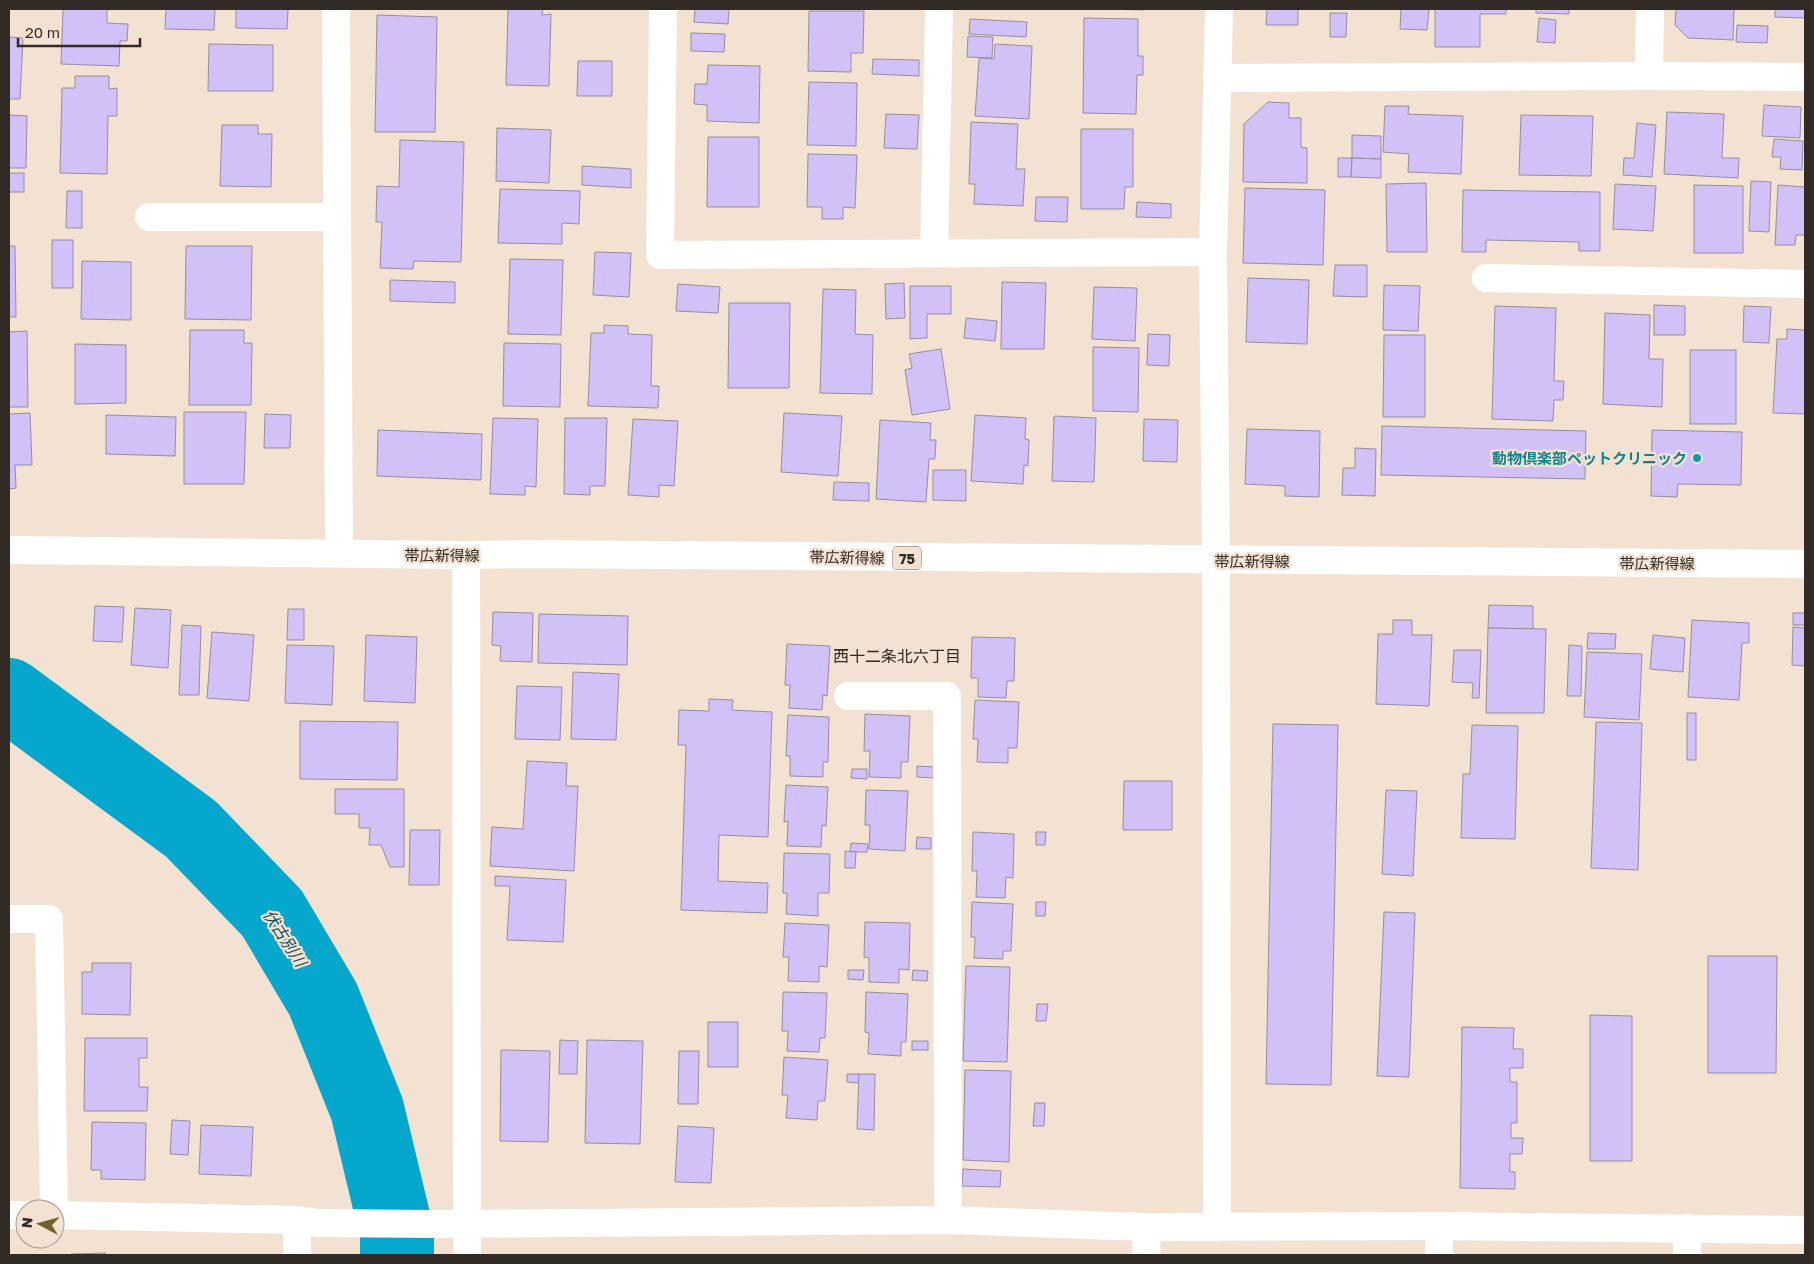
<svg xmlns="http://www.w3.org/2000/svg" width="1814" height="1264" font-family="'Golos Text','Noto Sans JP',sans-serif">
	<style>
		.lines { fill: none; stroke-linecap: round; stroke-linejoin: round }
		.river { stroke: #06a7cd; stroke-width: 74 }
		.building { fill: #d2c1f6; stroke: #938ea1 }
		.minor { stroke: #fff; stroke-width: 28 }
		.major { stroke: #fff; stroke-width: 28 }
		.culture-dot { fill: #0f9aa8; stroke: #f3e2d2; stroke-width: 2 }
		.labels { text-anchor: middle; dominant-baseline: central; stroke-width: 4.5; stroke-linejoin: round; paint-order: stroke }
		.shield { fill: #f3e2d2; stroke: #6c6259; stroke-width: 1 }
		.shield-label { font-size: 14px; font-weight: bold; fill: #322b25 }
		.culture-label { font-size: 15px; font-weight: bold; fill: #0d838f; stroke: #f3e2d2; text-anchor: end }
		.street-label { font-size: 15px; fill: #322b25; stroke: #f3e2d2 }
		.neighbourhood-label { font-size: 16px; fill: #322b25; stroke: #f3e2d2 }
		.water-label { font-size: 16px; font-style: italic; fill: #124959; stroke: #f3e2d2 }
	</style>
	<rect width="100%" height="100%" fill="#f3e2d2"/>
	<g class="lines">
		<path class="river" d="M9,695L191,829L272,913L323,999L367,1109L397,1234V1255"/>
	</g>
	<g class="building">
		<path d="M63,9H107V23L128,24L127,41H120L119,66L61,64Z"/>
		<path d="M166,9H215L214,30L165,29Z"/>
		<path d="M236,9H288L287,29L236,28Z"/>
		<path d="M508,9H543L542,15L551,14L549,86L506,85Z"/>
		<path d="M695,9H729L728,24L694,22Z"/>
		<path d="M1101,9H1144V10Z"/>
		<path d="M1267,9H1298V25H1266Z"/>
		<path d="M1401,9H1429L1427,30L1400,29Z"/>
		<path d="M1435,9H1506V14H1480V47H1435Z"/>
		<path d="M1536,9H1569V14L1536,13Z"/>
		<path d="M1676,9H1734L1733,40L1688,38L1675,25Z"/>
		<path d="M1775,9H1805V18L1775,17Z"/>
		<path d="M809,11H864L863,53H851V72L808,71Z"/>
		<path d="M1330,13H1347L1346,37H1330Z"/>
		<path d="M377,15L437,17L435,132H375Z"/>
		<path d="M1084,18L1138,19V56H1143V75H1137L1136,114L1083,113Z"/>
		<path d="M1539,18L1556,20L1555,43L1537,42Z"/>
		<path d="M970,19L1027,22L1026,37L969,34Z"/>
		<path d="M1737,25L1768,26L1767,43L1736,42Z"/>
		<path d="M691,33L725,34L724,52L691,51Z"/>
		<path d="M968,36L993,37L992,58L967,57Z"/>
		<path d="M9,37L23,38L20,99H9Z"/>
		<path d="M209,44L273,45V91H208Z"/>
		<path d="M995,44L1032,46L1029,119L975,116L979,58L994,59Z"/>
		<path d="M873,59L919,60V76L872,74Z"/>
		<path d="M578,61H612V96H577Z"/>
		<path d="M708,65L760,66L759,123L707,121V105L694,104L695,84H707Z"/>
		<path d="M75,76H109V89L117,88V116H108L107,174L60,173L62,88H75Z"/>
		<path d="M809,82L857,83L856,146L807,145Z"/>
		<path d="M1268,102L1289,103V118H1301V147L1307,148V183L1243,182L1244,124Z"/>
		<path d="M1764,105L1801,107L1800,138L1762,136Z"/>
		<path d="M1385,106H1409L1408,114L1463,116L1461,174L1408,172L1409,154L1383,152Z"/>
		<path d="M1667,112L1724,114L1722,158H1739L1738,178L1664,174Z"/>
		<path d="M886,114L919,115L917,149L884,148Z"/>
		<path d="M9,115L27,116L26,168H9Z"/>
		<path d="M1521,115L1593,116L1591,176L1519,175Z"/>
		<path d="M971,122L1018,124L1016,169H1025L1023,206L974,204L975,184H969Z"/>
		<path d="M1637,123L1656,125L1652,177L1623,175L1624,158H1634Z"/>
		<path d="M222,125H258V134H272L271,187L220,186Z"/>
		<path d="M497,128L551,130L549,183L496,181Z"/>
		<path d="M1081,129H1133V187H1125L1124,209H1081Z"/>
		<path d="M1352,135L1381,136V159L1352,158Z"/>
		<path d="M708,137H759V207H707Z"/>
		<path d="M1774,139L1803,141L1802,170L1780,169L1781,157H1772Z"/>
		<path d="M400,140L464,142L461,262L414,261L413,269L380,268L382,222H376L377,186L399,187Z"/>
		<path d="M808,154L857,155L855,208L843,207V219H822V207H807Z"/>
		<path d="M1338,158H1352L1351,177H1338Z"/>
		<path d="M1352,158L1381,159V178L1351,177Z"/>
		<path d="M582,166L631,169V188L582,185Z"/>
		<rect x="9" y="173" width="15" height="19"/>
		<path d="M1751,181L1771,182L1769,232L1749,231Z"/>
		<path d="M1426,183L1427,252H1387L1386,184Z"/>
		<path d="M1615,184L1656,186L1653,231L1613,229Z"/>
		<path d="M1694,185L1743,186V253H1694Z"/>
		<path d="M1778,185L1805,187V235H1796L1795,245H1775Z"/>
		<path d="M1245,188L1325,190L1323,265L1243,263Z"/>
		<path d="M500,189L580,191L579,224L562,223V244L498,243Z"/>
		<path d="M1463,190L1600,192V251H1579V242L1486,240V252H1462Z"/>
		<path d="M67,191H82V228H66Z"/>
		<path d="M1036,197H1068L1067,222L1035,221Z"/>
		<path d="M1137,202L1171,204V218L1136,217Z"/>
		<rect x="52" y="240" width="21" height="48"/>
		<path d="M9,246H15L16,317H9Z"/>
		<path d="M186,246H252L251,320L185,319Z"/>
		<path d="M595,252L631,253L629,297L593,295Z"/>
		<path d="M510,259L563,260L561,335L508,334Z"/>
		<path d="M82,261L131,262V320L81,319Z"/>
		<path d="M1335,265H1367V297L1333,296Z"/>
		<path d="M1248,278L1309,280L1307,344L1246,342Z"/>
		<path d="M390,280L455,282V303L390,301Z"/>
		<path d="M1002,282L1046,283L1044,349H1001Z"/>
		<path d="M904,283L905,318L886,319L885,284Z"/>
		<path d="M678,284L720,287L718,313L676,311Z"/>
		<path d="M1384,285L1420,286L1418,331L1383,330Z"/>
		<path d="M910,286H951V314H927V338L910,339Z"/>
		<path d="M1094,287L1137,288L1135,341L1092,339Z"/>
		<path d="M823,289L856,290L855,334L873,335L872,394L820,393Z"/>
		<path d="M729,303H790L789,388H728Z"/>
		<path d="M1654,305L1685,306V335H1654Z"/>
		<path d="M1495,306L1556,308L1554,381H1564L1563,400H1554L1553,421L1492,419Z"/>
		<path d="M1744,306L1771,307L1769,343L1743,342Z"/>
		<path d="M1605,313L1650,315L1649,359H1663L1662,407L1603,404Z"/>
		<path d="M966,318L997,321L995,341L964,338Z"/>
		<path d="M604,325L628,326V334L652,335L651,386H659L658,408L588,406L591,333H604Z"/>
		<path d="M1787,329L1805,330V414L1773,413L1777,339H1787Z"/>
		<path d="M190,330H244V343H252L251,405H189Z"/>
		<path d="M27,331L28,407H9V332Z"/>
		<path d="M1148,334L1170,335L1169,366L1147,365Z"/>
		<path d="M1384,335H1425V417H1383Z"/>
		<path d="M504,343L561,344L560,407L503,406Z"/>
		<path d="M75,344L126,345V403L75,404Z"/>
		<path d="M1093,347L1139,348L1138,412L1093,411Z"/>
		<path d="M941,349L950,409L912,415L905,370L912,368L909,354Z"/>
		<rect x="1690" y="350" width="46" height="74"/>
		<path d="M184,412H246L244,484H184Z"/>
		<path d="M30,413L32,465H15L16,488L9,489V414Z"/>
		<path d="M784,413L842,416L838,476L781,472Z"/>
		<path d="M265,414L291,415L290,448H264Z"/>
		<path d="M106,415L176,417L175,456L106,454Z"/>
		<path d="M975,415L1026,418L1025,439L1029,440L1028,466L1024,465L1023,484L971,481Z"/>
		<path d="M1054,416L1096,418L1094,482L1052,481Z"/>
		<path d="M493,418L538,419L536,487L525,486V495L490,494Z"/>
		<path d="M565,418H607L605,486H590V495L564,494Z"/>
		<path d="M633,419L678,421L674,486L659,485V497L628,495Z"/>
		<path d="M1144,419L1178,420L1177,462L1143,461Z"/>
		<path d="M880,420L931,423L930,440H936L935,459H929L926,502L876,499Z"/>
		<path d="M1382,426L1586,431L1585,479L1381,475Z"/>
		<path d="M1247,429L1320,431L1319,497L1285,496V486L1245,484Z"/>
		<path d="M378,430L482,434L481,480L377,476Z"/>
		<path d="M1652,430L1742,432L1741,485L1678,484L1677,497L1651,496Z"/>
		<path d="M1355,448L1376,449L1375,496L1342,495L1343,468H1355Z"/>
		<path d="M933,470H966V501L933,500Z"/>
		<path d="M834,482L869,483V501L833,500Z"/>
		<path d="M1489,605L1533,606V629L1488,628Z"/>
		<path d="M95,606L124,607L122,642L93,641Z"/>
		<path d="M135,608L171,610L168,668L131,665Z"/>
		<path d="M288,609H304V640H287Z"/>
		<path d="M493,612L533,613L532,662L500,661L501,646L492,645Z"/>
		<rect x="1793" y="613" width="12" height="12"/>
		<path d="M539,614L628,616L627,665L538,663Z"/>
		<path d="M1393,620H1412V635H1432L1429,706L1376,704L1378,634H1393Z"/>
		<path d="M1692,620L1749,623V643H1742L1739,700L1688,697Z"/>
		<path d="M182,625L201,626L199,695H179Z"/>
		<path d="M1793,627L1805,628V666L1792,665Z"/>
		<path d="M1488,628L1546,629L1544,713H1486Z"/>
		<path d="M212,632L254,635L249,701L207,698Z"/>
		<path d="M1588,633L1616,634L1615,649H1587Z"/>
		<path d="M366,635L417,637L415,703L364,701Z"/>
		<path d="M1653,635L1685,638L1683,672L1650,669Z"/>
		<path d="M972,637L1015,638L1014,681H1007L1006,698L978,697V678H971Z"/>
		<path d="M787,644L830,646L827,696L823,695L822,710L789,708L790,685H785Z"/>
		<path d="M287,645L334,646L332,705L285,703Z"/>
		<path d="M1569,645L1582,646L1581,696H1567Z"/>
		<path d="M1454,650H1481L1479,698H1472L1473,683L1452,682Z"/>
		<path d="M1587,652L1642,654L1639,720L1584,717Z"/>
		<path d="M573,672L619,674L616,740L571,739Z"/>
		<path d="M517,686L562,687L560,740L515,739Z"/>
		<path d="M709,699L733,700L732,710L772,712L768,837L719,835L718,881L768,883L767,913L681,910L686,745H678L679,710L709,711Z"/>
		<path d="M975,700L1019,702L1017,748H1008V763L977,762L978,739H973Z"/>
		<rect x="1687" y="713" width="9" height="47"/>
		<path d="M865,714L910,716L908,762H901V778L869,777L870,751H864Z"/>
		<path d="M788,715L829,717L828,762H823V777L790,776V756H786Z"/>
		<path d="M300,721L398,722L397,780L300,779Z"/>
		<path d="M1596,722L1642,723L1638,870L1591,868Z"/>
		<path d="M1273,724L1338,725L1331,1085L1266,1084Z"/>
		<path d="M1472,725L1518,726L1515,839L1461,838L1463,774H1470Z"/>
		<path d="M527,761L567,763L566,786H578L574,871L490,866L492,827L523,829Z"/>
		<path d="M917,766L935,767L934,778L917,777Z"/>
		<path d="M852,769H867V779L851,778Z"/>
		<path d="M1124,781H1172V830H1123Z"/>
		<path d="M786,785L828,787L826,826L822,825L821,847L787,846L788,821L784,822Z"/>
		<path d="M335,789H404V867H390L381,845H369L370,828H359V814H335Z"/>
		<path d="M866,790L908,791L905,851L869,849L870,825H865Z"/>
		<path d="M1386,790L1417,791L1413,876L1382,874Z"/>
		<path d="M410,830H440L439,885H409Z"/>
		<path d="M973,832L1014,834L1013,878L1006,877L1005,898L976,897L977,871H972Z"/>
		<path d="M1036,832H1046L1045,845H1036Z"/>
		<path d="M917,837L931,838V849H916Z"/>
		<path d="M851,843L868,844L867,852H850Z"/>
		<path d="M845,851L856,852L855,868H845Z"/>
		<path d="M784,853L830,854L829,893H818V916L786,914L787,893H783Z"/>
		<path d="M495,876L566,880L563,942L507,940L510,886H495Z"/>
		<path d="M972,902L1013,904L1011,951H1003V959L974,958L975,937H971Z"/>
		<path d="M1036,902H1046L1045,916H1036Z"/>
		<path d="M1384,912L1415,913L1409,1077L1377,1076Z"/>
		<path d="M865,922L910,923L909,970L899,969V983L869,982V958L864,957Z"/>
		<path d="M785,923L829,925L827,967L819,966V982L788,981L789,957H783Z"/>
		<path d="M1708,956H1777L1776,1073H1708Z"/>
		<path d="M92,963H131L130,1015L82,1014V972H92Z"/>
		<path d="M966,966L1010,967L1007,1062L963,1061Z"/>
		<path d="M848,970H864L863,980L848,979Z"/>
		<path d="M913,970L928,971L927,981L912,980Z"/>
		<path d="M783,992L827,993L825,1038H820L819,1052L787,1051L788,1031H782Z"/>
		<path d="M866,992L908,994L906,1042H901V1056L868,1054L869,1033L865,1032Z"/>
		<path d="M1037,1004H1048L1046,1021H1036Z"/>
		<path d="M1590,1015L1632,1016V1161H1590Z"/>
		<rect x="708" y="1022" width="30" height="45"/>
		<path d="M1462,1027L1514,1028L1513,1049H1523V1068H1510V1082H1517V1123H1511V1138H1523L1522,1154H1510V1172H1515V1189L1460,1188Z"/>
		<path d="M85,1038H147V1058H139V1087H148L147,1111H84Z"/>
		<path d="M560,1040L578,1041L577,1074H559Z"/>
		<path d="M587,1040L643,1041L640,1144L585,1143Z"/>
		<rect x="912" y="1041" width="16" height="9"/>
		<path d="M501,1050L550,1051L548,1142L500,1141Z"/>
		<path d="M679,1051H699L698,1104H678Z"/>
		<path d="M784,1057L828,1060L825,1101H818L817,1120L786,1118L788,1095H782Z"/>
		<path d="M965,1070L1011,1071L1009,1162L963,1160Z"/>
		<path d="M847,1074H859V1083L847,1082Z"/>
		<path d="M859,1074H875L874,1130L857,1129Z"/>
		<path d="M1035,1103H1045L1044,1126H1033Z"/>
		<path d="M172,1120L190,1121L188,1155L170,1154Z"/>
		<path d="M92,1122L146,1123L145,1180L101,1179V1170H91Z"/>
		<path d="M201,1125L253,1127L251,1176L199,1174Z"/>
		<path d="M678,1126L714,1128L711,1183L675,1182Z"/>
		<path d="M963,1169L1001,1171L1000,1187L962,1186Z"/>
		<path d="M106,1253L105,1255H71V1254Z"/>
	</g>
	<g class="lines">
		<g class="minor">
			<path d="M336,9L339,553"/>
			<path d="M663,9L660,255L1213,252"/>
			<path d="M1649,76L1650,9"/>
			<path d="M1219,78L1649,76L1805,77"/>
			<path d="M149,217H337"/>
			<path d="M934,253L939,9"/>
			<path d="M1486,278L1805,284"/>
			<path d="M466,555L467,1255"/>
			<path d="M848,696H947L948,1220"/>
			<path d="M9,919H49L54,1209"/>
			<path d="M9,1215H25"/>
			<path d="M55,1215L297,1220L319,1223L435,1224L948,1220L1147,1227L1439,1226L1805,1230"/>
			<path d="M1217,1227L1216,561L1213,252L1219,9"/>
			<path d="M297,1255V1220"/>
			<path d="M1146,1255L1147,1227"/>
			<path d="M1439,1255V1226"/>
			<path d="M1687,1255V1228"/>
		</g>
		<path class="major" d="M9,550L466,555L524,554L1805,564"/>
	</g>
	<circle class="culture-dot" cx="1697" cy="458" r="5"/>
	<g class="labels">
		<rect class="shield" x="893" y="546.5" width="28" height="23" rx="4"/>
		<g class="shield-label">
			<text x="907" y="558">75</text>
		</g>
		<g class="culture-label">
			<text x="1687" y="458">動物倶楽部ペットクリニック</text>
		</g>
		<g class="street-label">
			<text x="442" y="555">帯広新得線</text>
			<text transform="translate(847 557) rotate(1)">帯広新得線</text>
			<text x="1252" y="561">帯広新得線</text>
			<text x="1657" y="563">帯広新得線</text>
		</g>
		<g class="neighbourhood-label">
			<text x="897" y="656">西十二条北六丁目</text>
		</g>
		<g class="water-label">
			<text transform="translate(285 938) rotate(57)">伏古別川</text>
		</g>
	</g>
	<rect width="1814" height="1264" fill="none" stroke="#322b25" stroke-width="20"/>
	<g transform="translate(40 1224) rotate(276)"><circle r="24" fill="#f3e2d2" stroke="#a6998d"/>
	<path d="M0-4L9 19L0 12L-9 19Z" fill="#72612f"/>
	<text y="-8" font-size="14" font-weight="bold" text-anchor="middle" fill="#322b25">N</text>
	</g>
	<path d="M18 38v8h122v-8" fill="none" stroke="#322b25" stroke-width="2.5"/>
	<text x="25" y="38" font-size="15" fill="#322b25" stroke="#f3e2d2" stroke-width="4" paint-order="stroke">20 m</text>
</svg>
